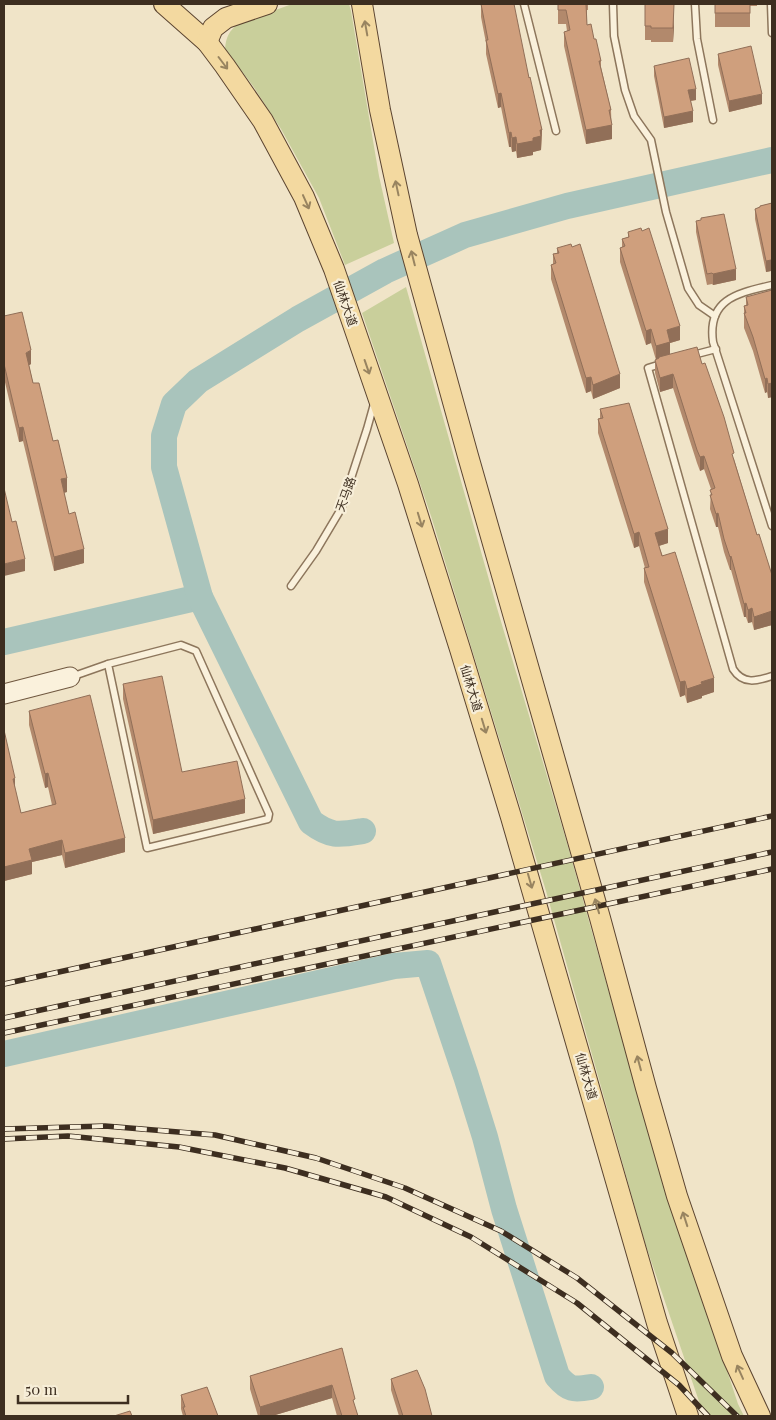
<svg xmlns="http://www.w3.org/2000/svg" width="776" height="1420" font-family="'Playfair Display','Noto Sans SC',serif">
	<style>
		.green { fill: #c9cf9b }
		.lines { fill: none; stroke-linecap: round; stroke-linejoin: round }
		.river { stroke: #a9c4bc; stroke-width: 26 }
		.lane-casing { stroke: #8d765c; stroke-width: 9 }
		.secondary-casing { stroke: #6f573f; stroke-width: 21 }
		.primary-casing { stroke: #5b4430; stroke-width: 22 }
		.lane { stroke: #faf1dc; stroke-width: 6 }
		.secondary { stroke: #faf1dc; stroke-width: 19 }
		.primary { stroke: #f3d9a0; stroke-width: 20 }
		.rail-casing { stroke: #3d2e20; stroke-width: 5.5 }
		.rail { stroke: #f7eed8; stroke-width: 4; stroke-dasharray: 11; stroke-linecap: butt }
		.wall { fill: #b2896c }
		.shaded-wall { fill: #916f58 }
		.building { fill: #cf9f7d; stroke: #916f58 }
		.oneway { stroke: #988460 }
		.labels { text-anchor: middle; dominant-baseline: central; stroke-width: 4.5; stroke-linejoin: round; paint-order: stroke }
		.street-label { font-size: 12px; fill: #3d2e20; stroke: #f7eed8 }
	</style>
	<rect width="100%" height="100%" fill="#f0e4c8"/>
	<g class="green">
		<path d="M292,4H349L351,11L379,176L394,243L345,265L319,198L281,129L253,86L225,49C226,37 229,31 238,24Z"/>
		<path d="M406,287L497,608L567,843L646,1124L738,1404L744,1416H704L645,1243L546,891L431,516L362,313Z"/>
	</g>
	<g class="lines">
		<g class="river">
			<path d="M4,642L200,597"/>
			<path d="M363,831C339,835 331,837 311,822L200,597L164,467V436L174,404L198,381L298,319L385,271L465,235L567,206L772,160"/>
			<path d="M4,1054L394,966L428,963L466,1076L485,1137L504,1209L557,1376C569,1390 573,1390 591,1387"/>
		</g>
		<g class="lane-casing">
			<g id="lane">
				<path d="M524,4L556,131"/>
				<path d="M613,4L614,36L625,90L634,116L651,140L666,212L688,288L699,305L715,316"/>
				<path d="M695,4L697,39L713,120"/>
				<path d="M771,4L772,33"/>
				<path d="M772,285C739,293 707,298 713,342L772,526"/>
				<path d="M693,355L716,349"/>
				<path d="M661,364L648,368L733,669C743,685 757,681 772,676"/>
				<path d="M291,586L316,551L341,509L367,429L374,404"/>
				<path d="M181,645L196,651L269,814L268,819L147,848L108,664Z"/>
				<path d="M71,677L108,664"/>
			</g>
		</g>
		<g class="secondary-casing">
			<path id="secondary" d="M4,694L70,677"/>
		</g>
		<g class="primary-casing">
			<g id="primary">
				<path d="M164,4L207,42L225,66L263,121L304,197L334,269L408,484L460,649L511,817L657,1323L688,1416"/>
				<path d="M362,4L380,110L407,235L468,456L600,918L646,1088L677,1196L732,1356L760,1416"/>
				<path d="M207,42L213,28L226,18L267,4"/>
			</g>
		</g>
		<use href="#lane" class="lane"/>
		<use href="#secondary" class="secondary"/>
		<use href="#primary" class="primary"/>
		<g class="rail-casing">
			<g id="rail">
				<path d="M4,984L772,816"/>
				<path d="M4,1018L772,852"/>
				<path d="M4,1033L772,869"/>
				<path d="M4,1129L105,1126L215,1135L316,1158L405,1188L501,1231L577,1278L672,1353L737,1416"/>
				<path d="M4,1139L68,1136L179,1147L285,1168L386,1197L471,1237L577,1303L679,1385L708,1416"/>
			</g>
		</g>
		<use href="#rail" class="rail"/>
	</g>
	<g class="wall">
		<path d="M481,4L529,78L542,130L541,150L533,152V155L517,158L516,151L512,152L511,147H509L501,107L498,108L486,54V43L481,17Z"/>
		<path d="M558,4H588V10H587V25L594,39L601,61V67L611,110L612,139L586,144L564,46V32L567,31L566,24H558Z"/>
		<path d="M645,4L674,26L673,42H651V40H645Z"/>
		<path d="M715,4H757V6H750V27H715Z"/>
		<path d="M718,54L762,104L729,112L718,65Z"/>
		<path d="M654,66L696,100L691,101L693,122L664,128L654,76Z"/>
		<path d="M772,203L771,273V271L766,272L755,219V209L760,207V206Z"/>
		<path d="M696,221L736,280L713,285L712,284L707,285L696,232Z"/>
		<path d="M628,232L680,340L670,343V354L734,459L757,535L772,575V625L754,630L752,622L748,623L746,617H744L731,570H730L724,552L718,527H716L710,509L711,489L704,469L700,471L697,463L673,388L660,392L655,373V360H656L651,343L646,345L620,262V248L622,247V239L628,237Z"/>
		<path d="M557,248L620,388L593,399L591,391L586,393L551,279V265L553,264V254L557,253Z"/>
		<path d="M772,290V397L768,398L767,392L765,393L753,351L744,328V306L746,305V297Z"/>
		<path d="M4,316L31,364L29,365L33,383L53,441L67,492L64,493L69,514L84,563L54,571L23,441L19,442L4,378Z"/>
		<path d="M600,409L668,543L659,546L714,692L702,696V698L687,703L685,695L680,697L644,582V568H645L639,546L634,548L598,433V419L600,418Z"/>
		<path d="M123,684L182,772L245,813L153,834L123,699Z"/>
		<path d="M29,711L125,852L65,868L62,855L32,862V874L4,881V730L15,790L21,813L52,805L48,787L45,788L29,725Z"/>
		<path d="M342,1348L355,1408L358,1416H337L332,1398L272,1416H258L250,1389V1376Z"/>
		<path d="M391,1379L432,1416H399L391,1390Z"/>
		<path d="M181,1395L218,1416H183L181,1409Z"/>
	</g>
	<g class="shaded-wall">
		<path d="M674,11V26L673,42V28Z"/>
		<path d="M696,89V100L688,101V90Z"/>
		<path d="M501,93V107L498,108V94Z"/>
		<path d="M762,94V104L729,112V101Z"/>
		<path d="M693,111V122L664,128V117Z"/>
		<path d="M612,125V139L586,144V130Z"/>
		<path d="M540,130H542L541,150L533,152V155L517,158V144L533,138Z"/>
		<path d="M511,132V147H509V133Z"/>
		<path d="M516,137V151L512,152V138Z"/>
		<path d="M771,260V271L766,272V261Z"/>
		<rect x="771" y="262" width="1" height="11"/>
		<path d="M736,269V280L713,285V274Z"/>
		<path d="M680,326V340L670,343V357H659V360L656,361V346L667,330Z"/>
		<path d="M651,329V343L646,345V331Z"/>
		<path d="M31,350V364L26,367V353Z"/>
		<path d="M620,374V388L593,399V385Z"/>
		<path d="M673,374V388L660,392V378Z"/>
		<path d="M591,377V391L586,393V378Z"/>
		<path d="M767,378V392L765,393V379Z"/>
		<path d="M772,383V397L768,398V384Z"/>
		<path d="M23,427V441L19,442V428Z"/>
		<path d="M704,456V469L700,471V457Z"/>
		<path d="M67,478V492L61,493V479Z"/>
		<path d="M718,513V527H716V514Z"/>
		<path d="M668,529V543L655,547V533Z"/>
		<path d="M639,532V546L634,548V534Z"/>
		<path d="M84,549V563L54,571V557Z"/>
		<path d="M731,556V570H730V557Z"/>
		<path d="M25,559V571L4,576V564Z"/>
		<path d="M746,603V617H744V604Z"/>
		<path d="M752,608V622L748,623V610Z"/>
		<path d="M772,611V625L754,630V617Z"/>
		<path d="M714,678V692L702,696V698L687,703V689L701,682Z"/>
		<path d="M685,681V695L680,697V682Z"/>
		<path d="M48,773V787L45,788V774Z"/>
		<path d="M15,778V793L13,779Z"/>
		<path d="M245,799V813L153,834V820Z"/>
		<path d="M125,838V852L65,868V853Z"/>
		<path d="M62,840V855L32,862V874L4,881V867L29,849Z"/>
		<path d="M332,1385V1398L272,1416H260V1407Z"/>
	</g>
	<g class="building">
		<path d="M481,4H514L529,78L530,77L542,130H540L541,136L533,138V141L517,144L516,137L512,138L511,132L509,133L501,93L498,94L486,40H488Z"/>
		<path d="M558,4H586L587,25L591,24L594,39H596L601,61H599L611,110H609L612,125L586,130L564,32L570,30L566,10H558Z"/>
		<path d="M645,4H674L673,28H651V26H645Z"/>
		<rect x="715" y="4" width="35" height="9"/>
		<path d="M751,46L762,94L729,101L718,54Z"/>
		<path d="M689,58L696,89L688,90L693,111L664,117L654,66Z"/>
		<path d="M772,203V262H771V260L766,261L755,209L760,207V206Z"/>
		<path d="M724,214L736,269L713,274L712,273L707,274L696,221L701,220V218Z"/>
		<path d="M641,228L642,231L649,228L680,326L667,330L670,342L656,346L651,329L646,331L620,248L625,246L622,239L629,237L628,232Z"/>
		<path d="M571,244L572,247L580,244L620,374L593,385L591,377L586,378L551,265L556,263L553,254L559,253L557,248Z"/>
		<path d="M772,290V383L768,384L767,378L765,379L753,337L744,313H746L744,306L748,305L746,297Z"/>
		<path d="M22,312L31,350L26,353L33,383H39L53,441L58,440L67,478L61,479L69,514L75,512L84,549L54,557L23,427L19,428L4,364V316Z"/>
		<path d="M697,347L702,364L705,363L724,417L734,453L732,454L757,535L759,534L772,575V611L754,617L752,608L748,610L746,603L744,604L731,556L730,557L724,539L718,513L716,514L710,495H712L710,490L715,488L704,456L700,457L697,450L673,374L660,378L655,360L659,358V357Z"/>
		<path d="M629,403L668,529L655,533L662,556L675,552L714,678L701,682L702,684L687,689L685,681L680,682L644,568L649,567L639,532L634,534L598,419L603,418L600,409Z"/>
		<path d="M4,488L12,522L16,521L25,559L4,564Z"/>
		<path d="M162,676L182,772L237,761L245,799L153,820L123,684Z"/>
		<path d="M90,695L125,838L65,853L62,840L29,849L32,860L4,867V730L15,778L13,779L21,813L56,804L48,773L45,774L29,711Z"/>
		<path d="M342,1348L355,1399L353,1400L358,1416H342L332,1385L260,1407L250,1376Z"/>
		<path d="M417,1370L425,1389L432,1416H403L391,1379Z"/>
		<path d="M207,1387L218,1416H186L183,1407H185L181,1395Z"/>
		<path d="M130,1411L132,1416H114Z"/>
	</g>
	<defs><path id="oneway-shaft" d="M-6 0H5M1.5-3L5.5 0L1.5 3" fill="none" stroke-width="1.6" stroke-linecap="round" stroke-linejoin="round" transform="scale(1.25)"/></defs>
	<g class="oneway">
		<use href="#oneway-shaft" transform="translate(366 28) rotate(-100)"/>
		<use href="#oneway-shaft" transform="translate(223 63) rotate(53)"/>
		<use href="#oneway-shaft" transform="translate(397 188) rotate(-102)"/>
		<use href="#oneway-shaft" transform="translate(306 202) rotate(66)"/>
		<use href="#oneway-shaft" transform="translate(413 258) rotate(-104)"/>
		<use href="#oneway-shaft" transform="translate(367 367) rotate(71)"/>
		<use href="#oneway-shaft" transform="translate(420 520) rotate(73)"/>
		<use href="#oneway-shaft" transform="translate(484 726) rotate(73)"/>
		<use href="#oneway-shaft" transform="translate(530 881) rotate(74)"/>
		<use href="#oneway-shaft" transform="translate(597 906) rotate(-106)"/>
		<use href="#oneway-shaft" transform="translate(639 1063) rotate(-105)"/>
		<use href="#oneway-shaft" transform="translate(685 1219) rotate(-108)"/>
		<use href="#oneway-shaft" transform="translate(740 1372) rotate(-114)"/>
	</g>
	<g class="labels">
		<g class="street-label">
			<text transform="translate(346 303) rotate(71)">仙林大道</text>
			<text transform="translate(345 494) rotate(-70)">天马路</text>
			<text transform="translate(472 688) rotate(73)">仙林大道</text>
			<text transform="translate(587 1076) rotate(74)">仙林大道</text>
		</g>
	</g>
	<rect width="776" height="1420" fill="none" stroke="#3d2e20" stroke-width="10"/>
	<path d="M18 1395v8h110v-8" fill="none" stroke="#3d2e20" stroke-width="2.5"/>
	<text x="25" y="1395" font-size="15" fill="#3d2e20" stroke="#f7eed8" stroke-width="4" paint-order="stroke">50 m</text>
</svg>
